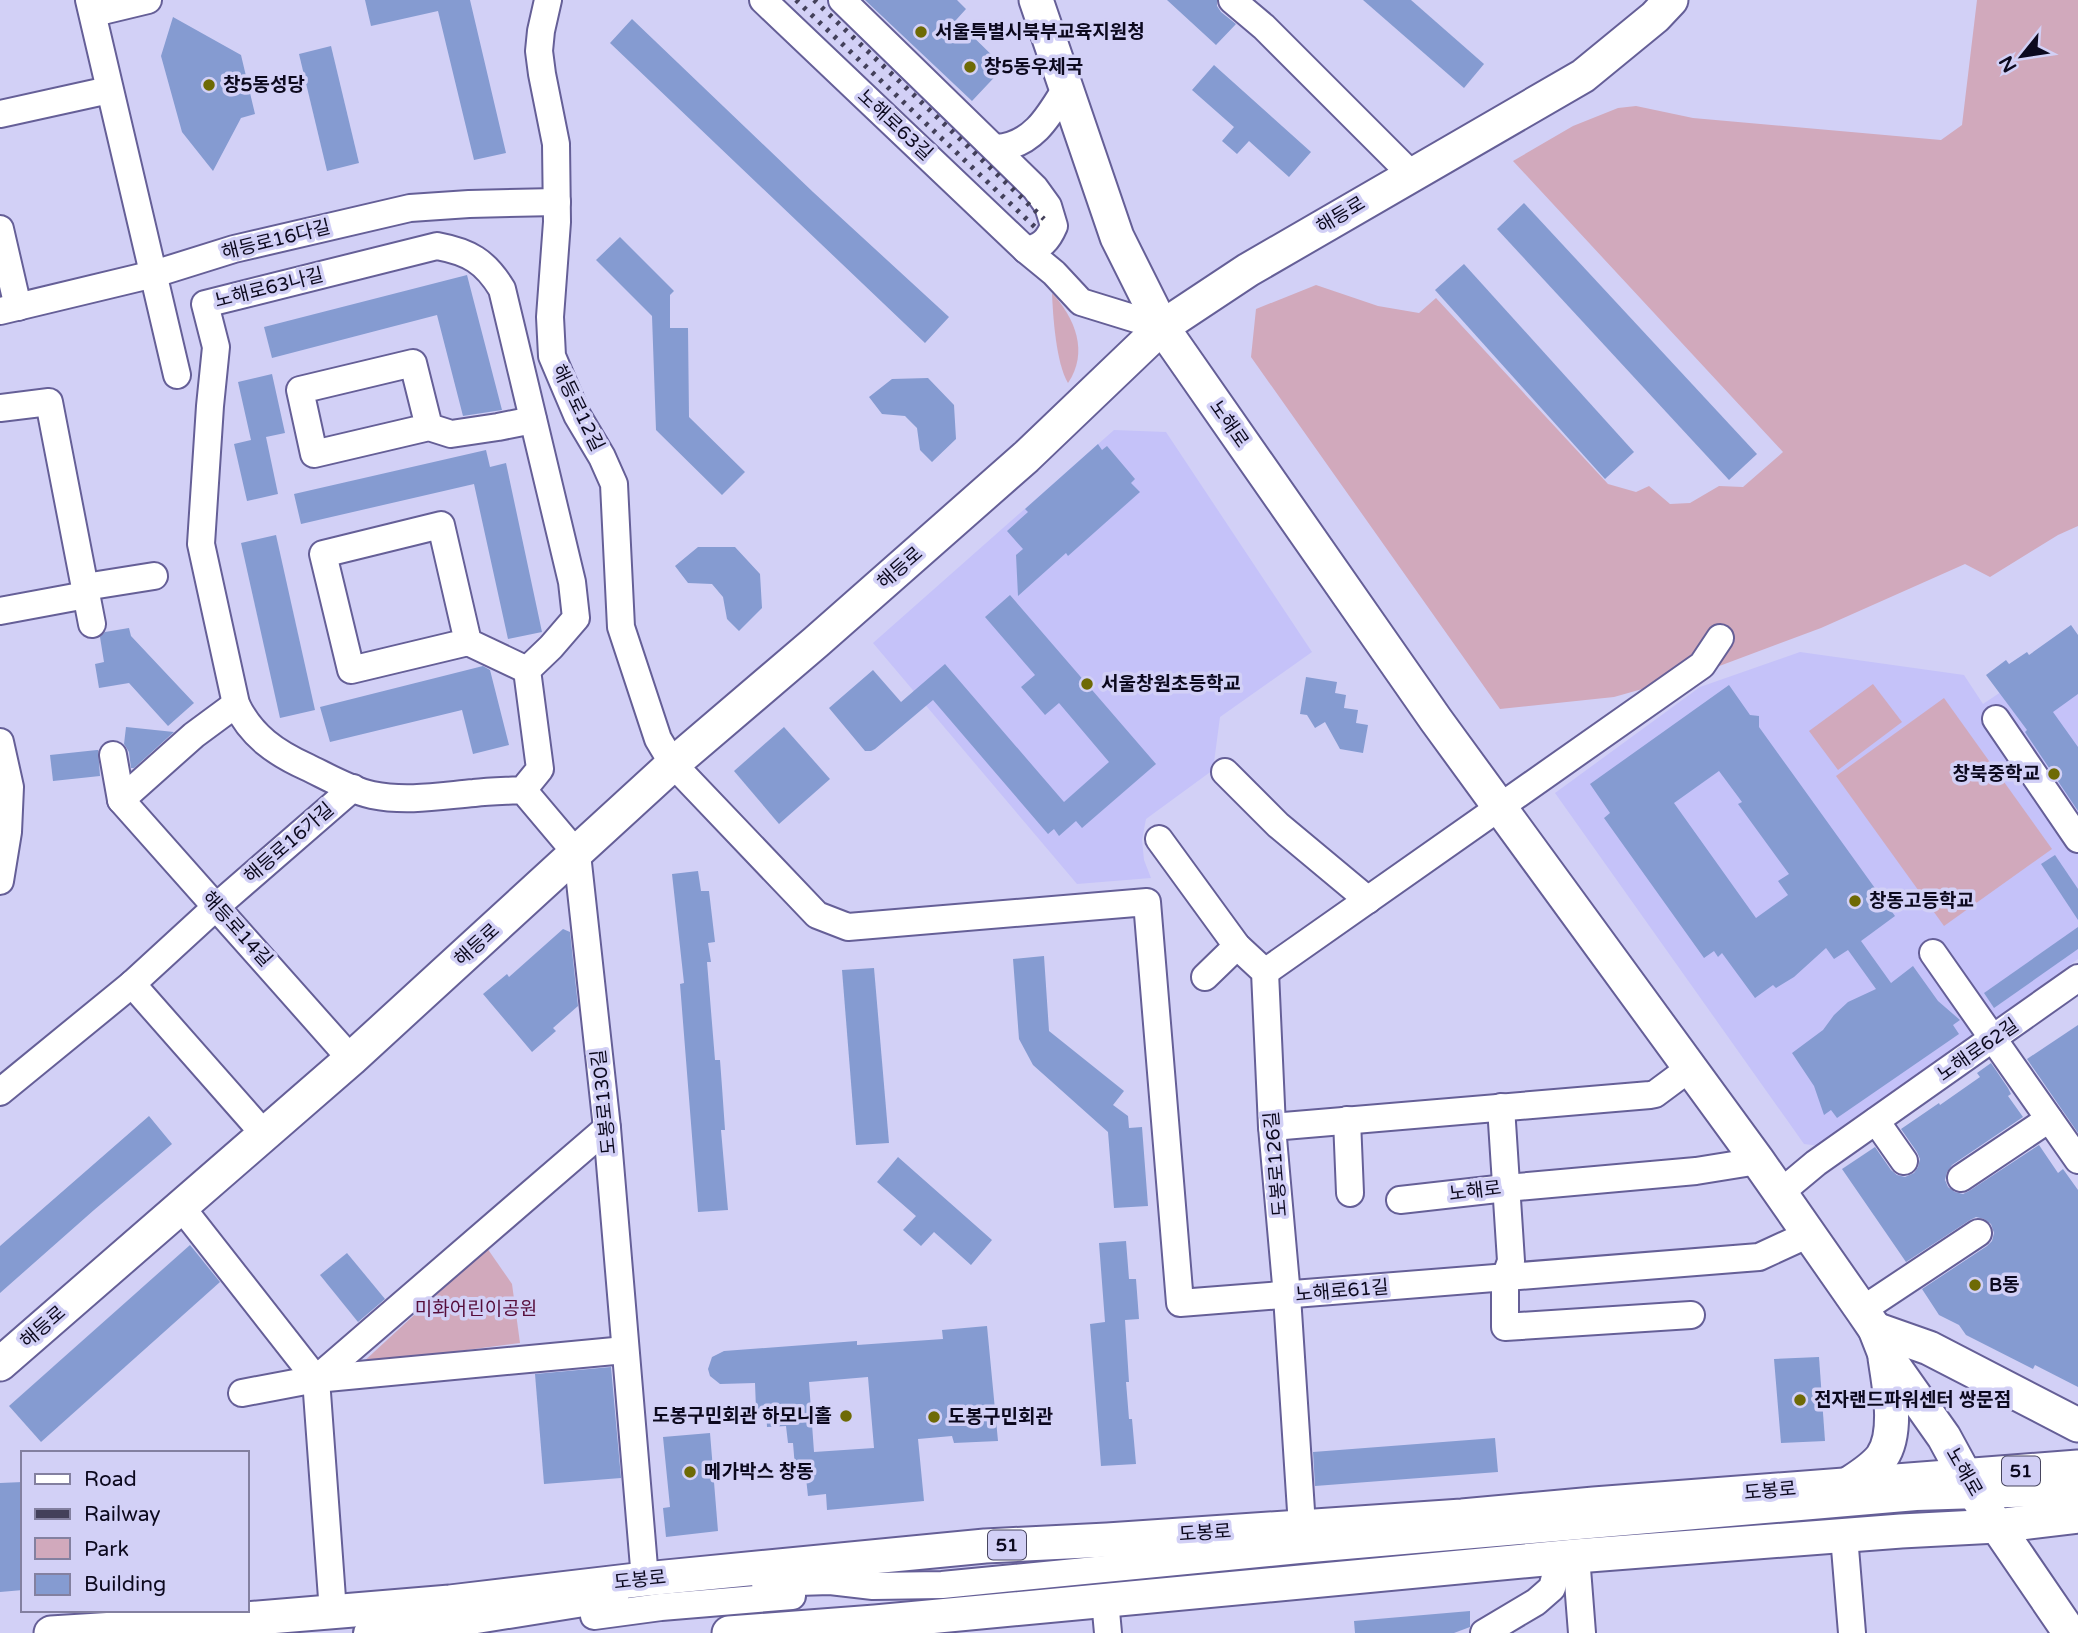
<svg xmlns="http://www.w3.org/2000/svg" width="2078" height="1633" font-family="'Varela Round','Noto Sans KR',sans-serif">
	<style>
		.built { fill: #c5c2f9 }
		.green { fill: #d1a9bc }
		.building { fill: #859bd1; fill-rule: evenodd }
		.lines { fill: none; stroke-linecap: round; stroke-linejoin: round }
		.minor-casing { stroke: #655f97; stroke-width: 30 }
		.major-casing { stroke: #655f97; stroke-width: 37 }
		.minor { stroke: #fff; stroke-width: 26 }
		.major { stroke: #fff; stroke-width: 33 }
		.rail { stroke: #43405a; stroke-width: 5; stroke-dasharray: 3.5 7; stroke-linecap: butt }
		.poi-dot { fill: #6e6a05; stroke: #d2d0f6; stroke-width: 2.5 }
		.labels { text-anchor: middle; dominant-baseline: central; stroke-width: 7; stroke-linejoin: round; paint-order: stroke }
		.shield { fill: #d2d0f6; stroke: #47455f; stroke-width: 2 }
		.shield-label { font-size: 18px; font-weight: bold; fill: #0c091e }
		.poi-label { font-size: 19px; font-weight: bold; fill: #0c091e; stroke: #d2d0f6; text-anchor: start }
		.street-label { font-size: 19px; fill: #0c091e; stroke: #d2d0f6 }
		.park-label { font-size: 19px; fill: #560d3b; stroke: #d2d0f6 }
	</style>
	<rect width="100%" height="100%" fill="#d2d0f6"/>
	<g class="built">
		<path d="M1114,430L1166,432L1312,652L1220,717L1213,770L1146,819L1142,840L1144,860L1151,878L1077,884L873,643Z"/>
		<path d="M2078,640V959L1820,1146L1804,1144L1555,793L1700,687L1800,652L1964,675L1983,704Z"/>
	</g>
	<g class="green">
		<path d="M1977,0H2078V526L2058,535L1990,577L1965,564L1821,628L1706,671L1614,697L1500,709L1251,357L1256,309L1316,285L1378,306L1419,313L1436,298L1608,484L1636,492L1649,486L1670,504L1690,503L1719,486L1743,487L1783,452L1513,161L1573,126L1618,108L1636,106L1693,118L1941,140L1962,125Z"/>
		<path d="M1052,293C1075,318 1089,352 1068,383C1056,363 1053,317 1052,293Z"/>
		<path d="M1873,684L1902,722L1838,770L1809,731Z"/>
		<path d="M1944,698L2052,849L1944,926L1836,776Z"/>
		<path d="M487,1248L512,1284L520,1343L361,1364Z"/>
	</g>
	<g class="building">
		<path d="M365,0H470L506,153L474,160L438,11L371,26Z"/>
		<path d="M865,0H957L966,9L956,20L1004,67L972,101Z"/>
		<path d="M1167,0H1217V6L1221,12L1236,24L1216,45Z"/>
		<path d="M1363,0H1411L1484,64L1464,88Z"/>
		<path d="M173,17L241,55L255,114L241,118L213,171L182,132L161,56Z"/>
		<path d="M632,19L813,192L949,317L925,343L610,43Z"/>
		<path d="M331,46L359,163L327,171L299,54Z"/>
		<path d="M1214,65L1311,152L1289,177L1249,141L1237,154L1222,141L1234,127L1192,90Z"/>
		<path d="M1524,203L1757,454L1729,480L1497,229Z"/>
		<path d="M620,237L674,291L670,295V328H688L689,417L745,472L722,495L656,430L652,316L596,260Z"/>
		<path d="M1464,264L1634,452L1605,479L1435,290Z"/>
		<path d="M467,275L502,410L463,416L437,315L272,358L264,327Z"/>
		<path d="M272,374L285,433L266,437L278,494L247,501L234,444L251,440L238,382Z"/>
		<path d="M928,378L954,405L956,439L932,462L920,450L917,428L905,416L882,414L869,397L892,379Z"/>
		<path d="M1098,444L1102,450L1107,446L1135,479L1131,483L1140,492L1068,556L1066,553L1018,596L1016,555L1023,549L1007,531L1028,512L1025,509Z"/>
		<path d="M486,450L490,467L506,463L542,632L508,639L474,484L301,524L294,494Z"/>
		<path d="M276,535L315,710L280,718L241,543Z"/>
		<path d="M698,547H735L760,574L762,608L739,631L727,619L723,597L712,584L688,583L675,566Z"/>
		<path d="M1010,595L1156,764L1082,828L1076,821L1059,836L1054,829L1048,834L933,700L875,749L871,751H865L829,708L873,670L901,702L945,664L1064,802L1109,762L1059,703L1045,715L1021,687L1035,675L985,617Z"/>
		<path d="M2071,625L2078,635V694L2053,712L2078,747V811L2025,732L2027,730L1986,675L2006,660L2009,664L2027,652L2029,655Z"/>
		<path d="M129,628L131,636L194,703L168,726L129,683L99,688L95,664L104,662L100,637L105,632Z"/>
		<path d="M483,666L490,670L509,745L473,754L462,710L330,742L320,707Z"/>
		<path d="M1306,677L1337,682L1335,693L1346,695L1344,708L1358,710L1356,723L1368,725L1363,753L1340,749L1325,722L1315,728L1307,715L1300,714Z"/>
		<path d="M1729,685L1750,715L1759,716V727L1895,916L1861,941L1891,983L1913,966L1938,1001L1960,1020L1953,1025L1959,1034L1837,1118L1831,1110L1824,1115L1814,1086L1792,1053L1823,1030L1834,1015L1848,1002L1876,989L1848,950L1834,959L1826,948L1794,977L1776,988L1773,985L1755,998L1722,953L1718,957L1714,951L1704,958L1604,818L1610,813L1590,784ZM1719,771L1742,802L1738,804L1789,874L1778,881L1788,895L1756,918L1674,803Z"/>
		<path d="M126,727L174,732L134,768H131L129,752L124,744Z"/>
		<path d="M784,727L830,779L779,824L734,771Z"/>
		<path d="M97,750H98L100,776L53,781L50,755Z"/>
		<path d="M2055,855L2078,889V920L2041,864Z"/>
		<path d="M698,871L701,891H709L715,942L708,943L711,962H707L715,1060H720L722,1087L725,1130H721L728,1210L698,1212L680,984L684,983L672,874Z"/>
		<path d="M2078,927V949L1994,1008L1984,993Z"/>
		<path d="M563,929L570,932L578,1006L553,1028L556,1031L532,1052L483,994L507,974L509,977Z"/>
		<path d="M1044,956L1049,1031L1124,1091L1113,1105L1128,1116L1129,1128L1142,1127L1148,1206L1114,1208L1108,1132L1033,1065L1019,1039L1013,959Z"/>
		<path d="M874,968L889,1143L856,1145L842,970Z"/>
		<path d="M2078,1025V1133L2027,1059Z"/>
		<path d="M1991,1063L2008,1088L2011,1094L2008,1096L2023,1117L1952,1165L1947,1172L1945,1180L1948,1187L1955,1192L1963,1194L1969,1191L2039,1145L2058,1173L2063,1169L2078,1190V1387L2035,1365L2033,1369L1966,1335L1959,1325L1939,1315L1922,1289L1987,1246L1992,1241L1994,1233L1991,1224L1984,1219L1976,1217L1970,1220L1906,1262L1842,1169L1875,1147L1891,1170L1897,1175L1905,1177L1914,1173L1918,1167L1920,1159L1917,1152L1901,1129L1939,1103L1940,1105L1980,1077L1977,1073Z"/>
		<path d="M149,1116L172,1144L94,1210L0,1293V1246Z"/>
		<path d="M898,1157L992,1240L971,1265L934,1232L921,1246L903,1230L916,1216L877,1182Z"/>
		<path d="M1126,1241L1129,1279H1136L1139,1319L1125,1320L1129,1382H1126L1129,1419H1132L1136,1464L1101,1466L1090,1324L1105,1322L1099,1243Z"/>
		<path d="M190,1245L220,1282L41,1442L9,1406Z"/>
		<path d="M347,1253L385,1299L358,1322L320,1275Z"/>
		<path d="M987,1326L998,1441L954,1443L952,1436L918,1439L924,1501L827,1510L826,1494L808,1496L806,1478L796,1479L793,1443H788L786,1426L767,1427L766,1408L756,1409L755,1383L720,1384L710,1376L708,1369L712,1357L724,1351L857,1341V1345L943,1339L942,1330ZM868,1377L874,1448L814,1452L809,1382Z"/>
		<path d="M1819,1357L1825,1441L1781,1443L1774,1359Z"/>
		<path d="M611,1367L621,1478L544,1484L535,1374Z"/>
		<path d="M710,1433L718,1531L666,1537L663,1508L670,1507L663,1437Z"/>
		<path d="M1495,1438L1498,1472L1315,1486L1313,1452Z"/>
		<path d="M23,1482V1590L0,1592V1483Z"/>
		<path d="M1470,1611V1627L1454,1633H1355L1354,1621Z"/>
	</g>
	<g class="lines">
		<g class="minor-casing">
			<g id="minor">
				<path d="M89,0L177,375"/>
				<path d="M548,0L541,31L539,51L542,74L556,144L557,222L550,317L552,356L577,415L602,457L614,484L621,627L658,739L673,764L817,915L848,927L1147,902L1180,1303L1759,1257L1809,1234"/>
				<path d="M763,0L1026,250L1054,273L1081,302L1162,327"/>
				<path d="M842,0L1035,188L1048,206L1054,226C1048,240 1042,247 1026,250"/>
				<path d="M1232,0L1264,27L1411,174"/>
				<path d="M94,13L148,0"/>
				<path d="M0,114L109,90"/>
				<path d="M997,148C1033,145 1049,116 1066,88"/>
				<path d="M0,229L18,307"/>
				<path d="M0,311L154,274L234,249L410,208L469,204L557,202"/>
				<path d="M0,408L49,402L92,624"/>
				<path d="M429,427L314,454L300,390L413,363L429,427L451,434L498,427L533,420"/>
				<path d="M85,587L154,576"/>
				<path d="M0,611L86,595"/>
				<path d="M468,642L351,670L323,554L441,525L468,642L527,670"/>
				<path d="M1996,719L2078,839"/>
				<path d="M0,742L10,787L8,832L0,881"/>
				<path d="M113,755L121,800L351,1059"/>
				<path d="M1225,772L1278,825L1368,900"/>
				<path d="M523,790C507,791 490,791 474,793C440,796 406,802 372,795C350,790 328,777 307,767C276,753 251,736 236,704L201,544L210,406L216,347L205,304L437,246C469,252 485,261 502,289L572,582L576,618L551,647L527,670L540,769L523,790L577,854L607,1128L645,1579"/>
				<path d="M121,800L194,735L236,704"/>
				<path d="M1159,839L1237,946L1265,972L1272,1127L1287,1296L1302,1526"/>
				<path d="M1933,953L2078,1160"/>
				<path d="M1265,972L1702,665L1720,638"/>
				<path d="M1205,977L1237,946"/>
				<path d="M132,984L265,1135"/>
				<path d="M0,1092L132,984L217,906L353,788"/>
				<path d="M1501,1107L1511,1261L1505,1278V1327L1691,1315"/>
				<path d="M1347,1120L1350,1193"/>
				<path d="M1876,1121L1904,1161"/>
				<path d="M1272,1127L1650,1095L1655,1094L1690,1068"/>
				<path d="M1961,1178L2049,1119"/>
				<path d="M1780,1193L1816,1163L2078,978"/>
				<path d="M1400,1200L1506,1188L1696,1171L1758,1161"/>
				<path d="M182,1208L316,1379"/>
				<path d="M1862,1310L1978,1233"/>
				<path d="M316,1379L607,1128"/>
				<path d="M316,1379L333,1612"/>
				<path d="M242,1393L316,1379L625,1350"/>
				<path d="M1844,1536L1852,1633"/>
				<path d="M1576,1556L1582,1633"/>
				<path d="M765,1583L830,1581L873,1586L942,1585L1299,1550L1916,1497L2078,1492"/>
				<path d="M1105,1600L1108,1633"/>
				<path d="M594,1616L661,1607L792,1596"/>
				<path d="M367,1633L426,1628L615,1598"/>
				<path d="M1484,1633L1536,1602L1552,1588L1560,1558"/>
			</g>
		</g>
		<g class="major-casing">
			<g id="major">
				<path d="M1036,0L1117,237L1162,327L1436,720L1758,1161L1862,1310L1875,1329L1884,1352L1944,1437L1975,1494L2070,1633"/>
				<path d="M1875,1329L1929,1348L2078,1425"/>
				<path d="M0,1364L351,1059L673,764L816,642L1026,457L1162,327L1248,270L1583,76L1655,17L1671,0"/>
				<path d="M1847,1485C1859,1477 1873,1469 1882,1457C1899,1432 1889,1386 1885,1358"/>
				<path d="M51,1633L148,1627L450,1602L645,1579L985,1546L1107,1540L1462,1516L1594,1504L2078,1467"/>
				<path d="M729,1633L875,1622L1576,1556L1901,1531L1997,1526L2078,1516"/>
			</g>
		</g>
		<use href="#minor" class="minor"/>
		<use href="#major" class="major"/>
		<g class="rail">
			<path d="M796,0L1036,228"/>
			<path d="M814,0L1044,219"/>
		</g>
	</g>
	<g class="poi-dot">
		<circle cx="921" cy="32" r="7"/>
		<circle cx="970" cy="67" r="7"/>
		<circle cx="209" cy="85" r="7"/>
		<circle cx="1087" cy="684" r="7"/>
		<circle cx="2054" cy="774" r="7"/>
		<circle cx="1855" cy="901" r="7"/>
		<circle cx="1975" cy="1285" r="7"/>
		<circle cx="1800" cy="1400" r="7"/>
		<circle cx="846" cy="1416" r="7"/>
		<circle cx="934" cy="1417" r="7"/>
		<circle cx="690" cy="1472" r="7"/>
	</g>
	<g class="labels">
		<g class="shield">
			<rect x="2002" y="1456.5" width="38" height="29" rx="5"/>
			<rect x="988" y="1530.5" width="38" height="29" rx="5"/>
		</g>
		<g class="shield-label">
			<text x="2021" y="1471">51</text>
			<text x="1007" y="1545">51</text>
		</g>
		<g class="poi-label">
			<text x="935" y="32">서울특별시북부교육지원청</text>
			<text x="984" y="67">창5동우체국</text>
			<text x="223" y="85">창5동성당</text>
			<text x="1101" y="684">서울창원초등학교</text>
			<text x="2040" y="774" text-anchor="end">창북중학교</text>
			<text x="1869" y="901">창동고등학교</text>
			<text x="1989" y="1285">B동</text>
			<text x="1814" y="1400">전자랜드파워센터 쌍문점</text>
			<text x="832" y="1416" text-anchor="end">도봉구민회관 하모니홀</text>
			<text x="948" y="1417">도봉구민회관</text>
			<text x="704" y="1472">메가박스 창동</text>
		</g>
		<g class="street-label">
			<text transform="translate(895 125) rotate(43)">노해로63길</text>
			<text transform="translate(1341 215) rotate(-31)">해등로</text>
			<text transform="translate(276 240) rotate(-14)">해등로16다길</text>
			<text transform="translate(269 288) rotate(-14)">노해로63나길</text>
			<text transform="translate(578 408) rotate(64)">해등로12길</text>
			<text transform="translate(1229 424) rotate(55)">노해로</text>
			<text transform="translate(900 568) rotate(-41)">해등로</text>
			<text transform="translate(289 843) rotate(-41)">해등로16가길</text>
			<text transform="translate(237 929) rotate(48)">해등로14길</text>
			<text transform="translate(477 945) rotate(-42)">해등로</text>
			<text transform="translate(1978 1050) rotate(-35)">노해로62길</text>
			<text transform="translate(604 1102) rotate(-96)">도봉로130길</text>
			<text transform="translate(1276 1164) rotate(-95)">도봉로126길</text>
			<text transform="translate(1475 1191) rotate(-7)">노해로</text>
			<text transform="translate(1342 1291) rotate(-5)">노해로61길</text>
			<text transform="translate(43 1327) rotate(-41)">해등로</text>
			<text transform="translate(1964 1472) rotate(60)">노해로</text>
			<text transform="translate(1770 1491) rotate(-5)">도봉로</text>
			<text transform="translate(1205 1533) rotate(-4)">도봉로</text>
			<text transform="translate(640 1580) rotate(-6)">도봉로</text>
		</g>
		<g class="park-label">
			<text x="476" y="1309">미화어린이공원</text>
		</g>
	</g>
	<rect x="21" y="1451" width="228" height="161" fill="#d2d0f6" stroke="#8380a0" stroke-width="2"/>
	<rect x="35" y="1474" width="35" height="10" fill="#ffffff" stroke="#8380a0" stroke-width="2"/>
	<text x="84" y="1486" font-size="21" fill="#0c091e">Road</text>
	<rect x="35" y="1509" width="35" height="10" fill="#43405a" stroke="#8380a0" stroke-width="2"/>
	<text x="84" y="1521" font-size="21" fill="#0c091e">Railway</text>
	<rect x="35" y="1538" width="35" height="21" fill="#d1a9bc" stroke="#8380a0" stroke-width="2"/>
	<text x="84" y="1556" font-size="21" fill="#0c091e">Park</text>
	<rect x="35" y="1574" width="35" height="21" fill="#859bd1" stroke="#8380a0" stroke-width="2"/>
	<text x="84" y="1591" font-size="21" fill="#0c091e">Building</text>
	<g transform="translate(2022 56) rotate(240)" stroke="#d2d0f6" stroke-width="5" paint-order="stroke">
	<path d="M0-5L12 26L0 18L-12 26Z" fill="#0c091e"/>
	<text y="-10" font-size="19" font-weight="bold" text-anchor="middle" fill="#0c091e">N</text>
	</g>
</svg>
